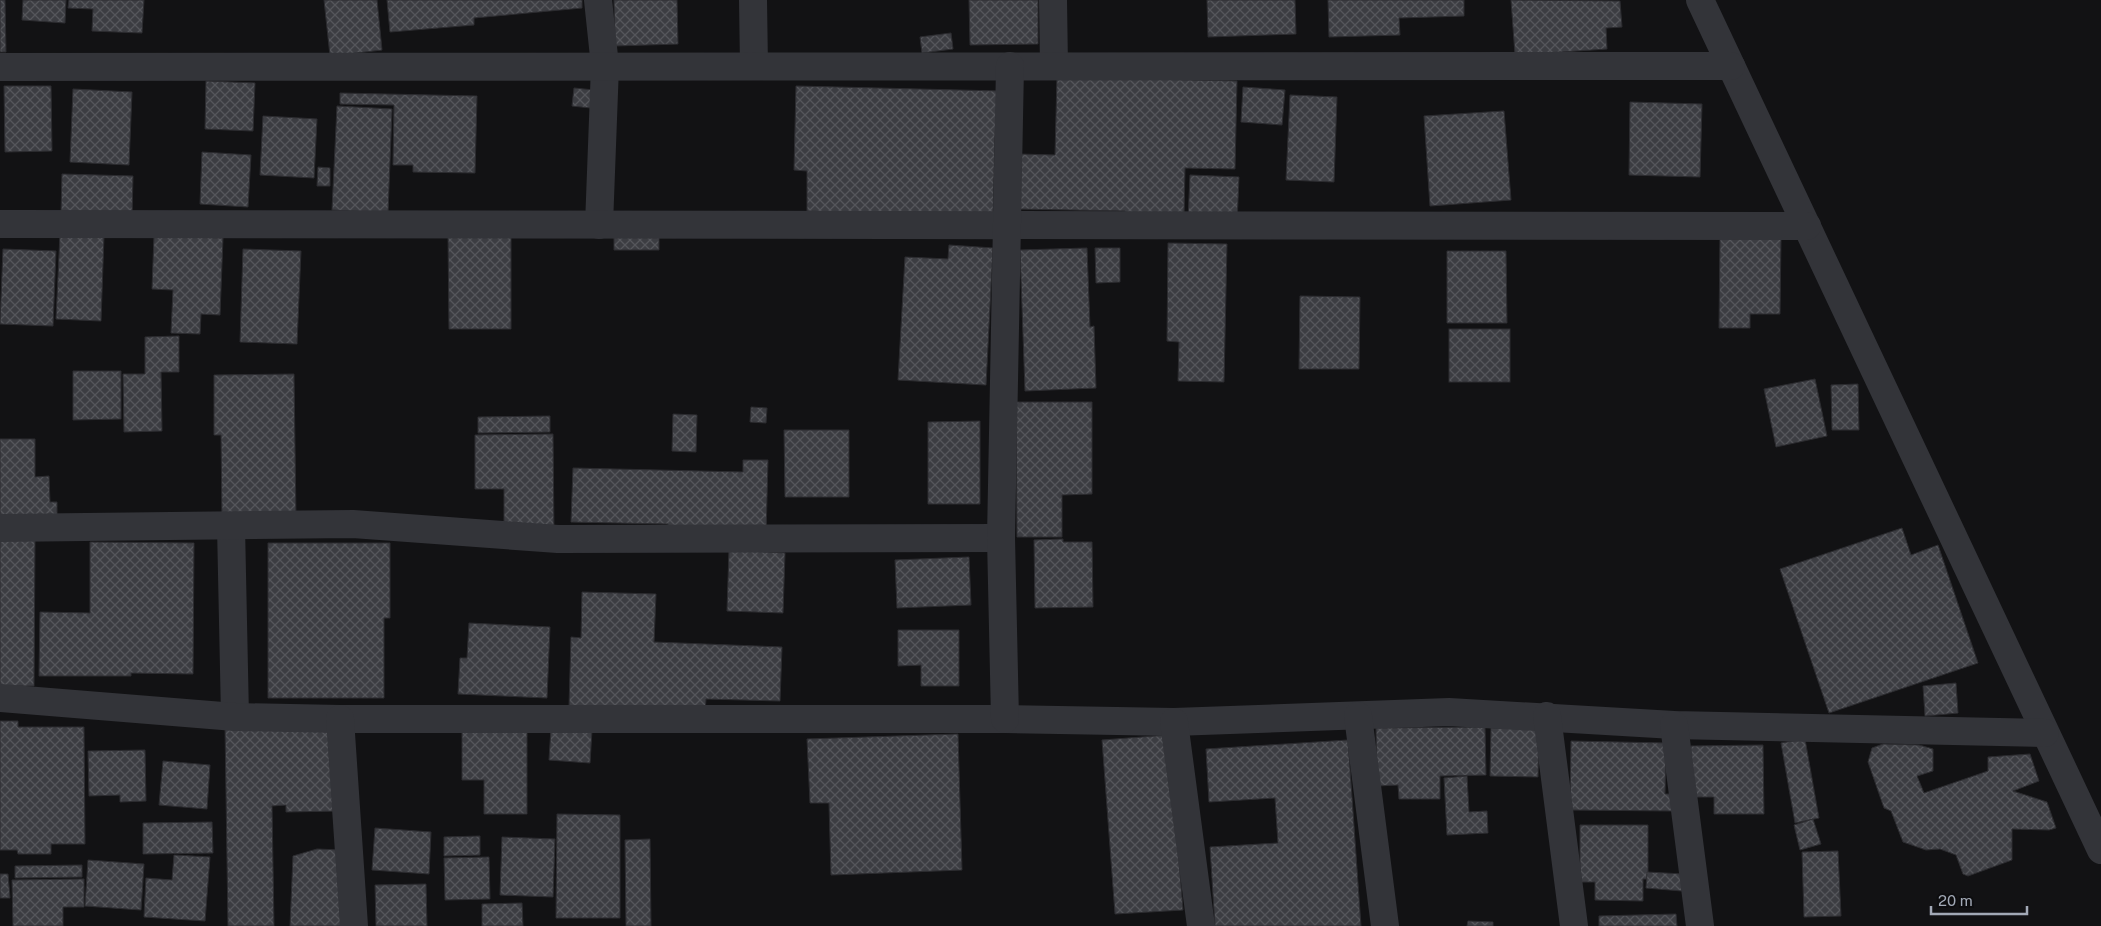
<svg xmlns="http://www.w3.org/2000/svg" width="2101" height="926" font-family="'Public Sans',sans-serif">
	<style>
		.building { fill: url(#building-cross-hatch); stroke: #2c2c30 }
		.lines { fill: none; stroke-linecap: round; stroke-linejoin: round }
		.minor { stroke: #333439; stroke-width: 28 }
	</style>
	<defs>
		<pattern id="building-cross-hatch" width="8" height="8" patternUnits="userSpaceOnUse" patternTransform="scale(1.25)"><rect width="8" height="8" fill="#3c3d42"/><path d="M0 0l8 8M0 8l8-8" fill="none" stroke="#55565b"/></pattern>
	</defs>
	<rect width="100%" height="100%" fill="#121214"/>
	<g class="building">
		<path d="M0,0H5L6,52H0Z"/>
		<path d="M23,0H66L65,23L22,20Z"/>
		<path d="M69,0H144L142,33L92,31L93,9L68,8Z"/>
		<path d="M324,0H377L382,50L330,56Z"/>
		<path d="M387,0H582V8L474,18V25L390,32Z"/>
		<path d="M614,0H677L678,44L615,46Z"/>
		<path d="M969,0H1038V44L970,45Z"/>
		<path d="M1207,0H1295L1296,34L1208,37Z"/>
		<path d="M1328,0H1464V16L1399,18L1400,35L1329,37Z"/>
		<path d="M1511,0L1620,1L1622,27L1606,28L1607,49L1515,55Z"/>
		<path d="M951,33L953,49L922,53L920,37Z"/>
		<path d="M1057,77L1237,81L1235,169L1185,168L1184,215L1125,214V211L1018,209L1019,154L1055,155Z"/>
		<path d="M206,81L255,83L253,131L205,129Z"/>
		<path d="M4,86H51L52,151L5,152Z"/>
		<path d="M796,86L1000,91L995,135L993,219L807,211V171L794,170Z"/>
		<path d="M1243,87L1285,90L1282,125L1241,122Z"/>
		<path d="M574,88L594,90L591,108L572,106Z"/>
		<path d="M73,89L132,92L129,165L70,162Z"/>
		<path d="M340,93L477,96L475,173L413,172V165H393L394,105L340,104Z"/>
		<path d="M1290,95L1337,97L1334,182L1286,180Z"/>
		<path d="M1630,102L1702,104L1700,177L1629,175Z"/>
		<path d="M337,106L392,109L388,213L332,210Z"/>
		<path d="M1504,111L1511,200L1430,206L1424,116Z"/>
		<path d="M263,116L317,119L314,178L260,175Z"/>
		<path d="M202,152L251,155L248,207L200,204Z"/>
		<path d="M318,167L330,168V186H317Z"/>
		<path d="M62,174L133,176L132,216L61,213Z"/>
		<path d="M1190,175L1239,177L1237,223L1188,221Z"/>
		<path d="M614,232L659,233V250H614Z"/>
		<path d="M60,234L104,236L101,321L56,319Z"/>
		<path d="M448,234H511V329H449Z"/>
		<path d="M154,236L223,238L220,315L201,314L200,334L171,333L173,290L152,289Z"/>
		<path d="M1720,237L1781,238L1780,314H1750V328H1719Z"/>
		<path d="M1168,243L1227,244L1224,382L1178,381L1179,342L1167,341Z"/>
		<path d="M949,245L993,248L986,385L898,380L905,257L948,259Z"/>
		<path d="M1087,248L1090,327L1094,326L1096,388L1025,391L1020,250Z"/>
		<path d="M1095,248H1120V282L1096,283Z"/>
		<path d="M3,249L56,251L53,326L0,324Z"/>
		<path d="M243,249L301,251L297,344L240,342Z"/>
		<path d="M1447,251H1506L1507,323H1447Z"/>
		<path d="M1300,296L1360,297L1359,369H1299Z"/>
		<rect x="1449" y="329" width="61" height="53"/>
		<path d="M179,336V372H161L162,431L124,432L123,374H145V337Z"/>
		<path d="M73,371H121V419L73,420Z"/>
		<path d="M294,374L296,518L222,519L221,435H214V375Z"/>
		<path d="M1815,379L1827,436L1776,447L1764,389Z"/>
		<path d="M1858,384L1859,430H1832L1831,385Z"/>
		<path d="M1016,402H1092V494L1062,495V537H1017Z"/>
		<path d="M751,407L767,408L766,423L750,422Z"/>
		<path d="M673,414L697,415L696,452L672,451Z"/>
		<path d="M550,416V432L478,433V417Z"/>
		<path d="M980,421V504H928V422Z"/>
		<path d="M784,430H849V497H785Z"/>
		<path d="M553,434L554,532H504V489H475V435Z"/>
		<path d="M0,439H35V477L49,476L50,502H57V516H0Z"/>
		<path d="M743,460H768L766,536L667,533L668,524L571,522L573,468L743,472Z"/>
		<path d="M1902,528L1911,555L1938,545L1978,663L1829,713L1780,569Z"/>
		<path d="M0,538H35L34,686H0Z"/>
		<path d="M1063,539V542H1092L1093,607L1035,608L1034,540Z"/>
		<path d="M90,542L194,543L193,674L131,673V676H39L40,612L90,613Z"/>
		<path d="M268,543H390V618H384V698H268Z"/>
		<path d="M729,550L785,553L783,613L727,611Z"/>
		<path d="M969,557L971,605L897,608L895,560Z"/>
		<path d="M582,592L656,594L654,642L782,647L780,701L706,699L705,712L569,707L571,637L581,638Z"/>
		<path d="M469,623L550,627L547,698L458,694L460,658H467Z"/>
		<path d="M898,630H959V686H921V665L898,666Z"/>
		<path d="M1956,683L1958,713L1925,716L1923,686Z"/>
		<path d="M0,721H18V727H84L85,844H51V854H18L17,850H0Z"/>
		<path d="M337,724L338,811L286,812V805L272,806L274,926H228L225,726Z"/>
		<path d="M1485,727L1486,775L1440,776V799H1399L1398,785L1377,786L1376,728Z"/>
		<path d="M551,728L592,730L590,763L549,760Z"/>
		<path d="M1491,728L1539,729L1538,777L1490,776Z"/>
		<path d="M462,732H527V814H484V780H462Z"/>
		<path d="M958,734L962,870L831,875L829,803H810L807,739Z"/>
		<path d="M1169,735L1183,910L1115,914L1102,740Z"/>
		<path d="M1805,739L1819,818L1795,823L1781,743Z"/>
		<path d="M1348,740L1361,926H1215L1210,847L1278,843L1275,798L1209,802L1206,749Z"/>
		<path d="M1571,741L1666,743L1665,794H1674V811L1570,810Z"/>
		<path d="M1883,744L1919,745L1933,749V771L1917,776L1924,793L1988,771V757L2030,754L2039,781L2013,791L2047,802L2056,828L2049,830L2012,829V860L1968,876L1963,874L1956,855L1940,849L1926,850L1903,842L1891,811L1884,808L1868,762L1872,748Z"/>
		<path d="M1763,745L1764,814H1714V797H1691V746Z"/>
		<path d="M145,750L146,801L120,802V795L89,796L88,751Z"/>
		<path d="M163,761L210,765L207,809L159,805Z"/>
		<path d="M1467,776L1469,812L1487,811L1488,833L1447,835L1444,778Z"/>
		<path d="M557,814L620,815V918H556Z"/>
		<path d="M1813,819L1821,844L1800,850L1794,825Z"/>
		<path d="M212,822L213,853L143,854V823Z"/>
		<path d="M1580,825H1648V879H1643V901L1595,900V882H1580Z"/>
		<path d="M375,828L431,832L429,874L372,870Z"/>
		<path d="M480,836V855L444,856V837Z"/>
		<path d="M502,837L555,839L553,897L500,895Z"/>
		<path d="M650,839L651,926H626L625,840Z"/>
		<path d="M317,849L340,850L349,926H290L293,856Z"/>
		<path d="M1838,851L1841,916L1804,917L1802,852Z"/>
		<path d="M174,855L210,857L205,921L144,917L146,878L172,880Z"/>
		<path d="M489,857L490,899L445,900L444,858Z"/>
		<path d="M88,860L144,864L141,910L85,906Z"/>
		<path d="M82,865V877L15,878V866Z"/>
		<path d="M1647,872L1683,874L1682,891L1646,888Z"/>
		<path d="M0,874H8L10,898H0Z"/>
		<path d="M84,879V907H63V926H13L12,880Z"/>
		<path d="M426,884L427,926H376L375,885Z"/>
		<path d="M522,903L523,926H482V904Z"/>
		<path d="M1676,914L1677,926H1599V916Z"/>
		<path d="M1468,921L1493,922V926H1467Z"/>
	</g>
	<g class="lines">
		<g class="minor">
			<path d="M598,0L605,66L599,225"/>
			<path d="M753,0L754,66"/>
			<path d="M1053,0L1054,66"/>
			<path d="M1700,0L2101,850"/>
			<path d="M0,67L1731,66"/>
			<path d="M0,224L1807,226"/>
			<path d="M231,526L235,717"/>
			<path d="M0,528L353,524L558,539L1001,538"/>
			<path d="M0,698L235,717L340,719H1005L1174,722L1449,712L1674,725L2045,733"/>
			<path d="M1358,716L1385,926"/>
			<path d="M1547,716L1574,926"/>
			<path d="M340,719L354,926"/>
			<path d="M1005,719L1001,538L1010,66"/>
			<path d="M1174,722L1201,926"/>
			<path d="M1674,725L1700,926"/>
		</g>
	</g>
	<path d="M1931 906v8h96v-8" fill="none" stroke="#a2a9b6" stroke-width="2.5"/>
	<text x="1938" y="906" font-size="15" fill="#a2a9b6" stroke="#0d0d0f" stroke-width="4" paint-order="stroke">20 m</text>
</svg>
